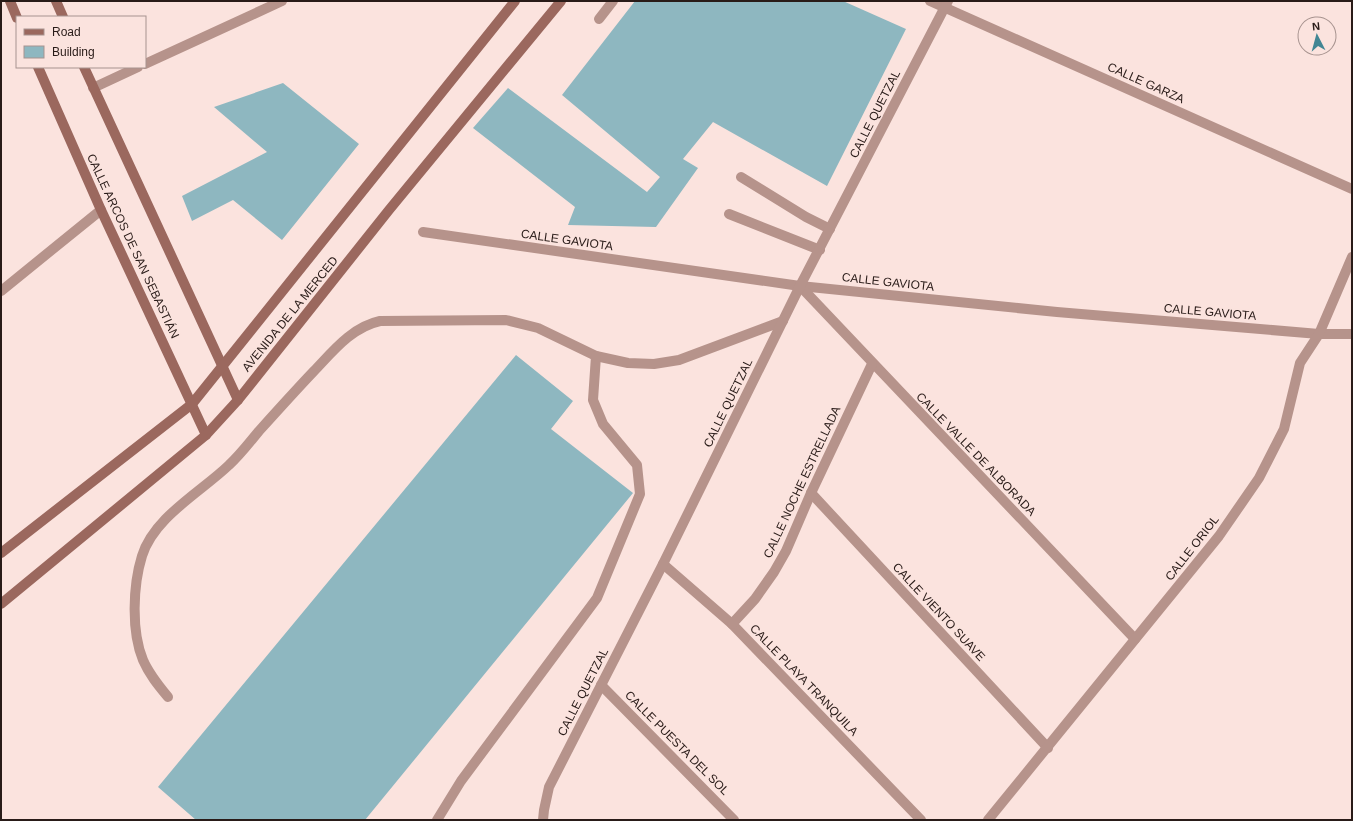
<svg xmlns="http://www.w3.org/2000/svg" width="1353" height="821" font-family="Helvetica,sans-serif">
	<style>
		.building { fill: #8eb7c0 }
		.lines { fill: none; stroke-linecap: round; stroke-linejoin: round }
		.lane { stroke: #b6938b; stroke-width: 10 }
		.street { stroke: #b6938b; stroke-width: 10 }
		.secondary { stroke: #9b685e; stroke-width: 10 }
		.labels { text-anchor: middle; dominant-baseline: central; stroke-width: 3; stroke-linejoin: round; paint-order: stroke }
		.street-label { font-size: 12px; fill: #291b18; stroke: #fbe3de }
	</style>
	<rect width="100%" height="100%" fill="#fbe3de"/>
	<g class="building">
		<path d="M635,1H843L906,29L827,186L713,122L683,159L698,168L656,227L568,225L575,207L473,128L508,88L647,192L660,177L562,95Z"/>
		<path d="M283,83L359,144L282,240L233,200L192,221L182,196L267,152L214,107Z"/>
		<path d="M516,355L573,401L551,429L633,493L365,820H196L158,787Z"/>
	</g>
	<g class="lines">
		<g class="lane">
			<path d="M599,19L613,1"/>
			<path d="M741,177L806,217L830,229"/>
			<path d="M729,214L820,250"/>
			<path d="M168,697C158,685 149,674 143,660C131,631 133,585 142,556C154,517 201,492 229,465C240,455 249,443 259,431C277,411 295,391 314,371C333,351 352,327 380,321L506,320L538,328L596,356L628,363L654,364L679,360L783,321"/>
			<path d="M437,820L461,781L597,598L640,494L637,465L603,424L593,400L596,356"/>
		</g>
		<g class="street">
			<path d="M930,1L1352,189"/>
			<path d="M145,64L282,1"/>
			<path d="M93,88L138,67"/>
			<path d="M423,232L800,286L1057,312L1319,334H1352"/>
			<path d="M800,286L1135,639"/>
			<path d="M1,291L101,210"/>
			<path d="M811,493L1048,748"/>
			<path d="M663,564L732,624L921,820"/>
			<path d="M732,624L755,599L774,572L786,551L811,493L872,364"/>
			<path d="M601,685L734,820"/>
			<path d="M543,820L544,810L549,787L663,564L800,286L948,1"/>
			<path d="M988,820L1219,536L1259,478L1284,429L1300,363L1319,334L1352,257"/>
		</g>
		<g class="secondary">
			<path d="M10,1L17,18"/>
			<path d="M56,1L63,17"/>
			<path d="M38,67L101,210L206,435"/>
			<path d="M84,67L238,400"/>
			<path d="M1,553L192,404L515,1"/>
			<path d="M1,604L206,435L238,400L389,210L561,1"/>
		</g>
	</g>
	<g class="labels">
		<g class="street-label">
			<text transform="translate(1146 83) rotate(24)">CALLE GARZA</text>
			<text transform="translate(875 114) rotate(-63)">CALLE QUETZAL</text>
			<text transform="translate(567 240) rotate(8)">CALLE GAVIOTA</text>
			<text transform="translate(133 246) rotate(65)">CALLE ARCOS DE SAN SEBASTIÁN</text>
			<text transform="translate(888 282) rotate(6)">CALLE GAVIOTA</text>
			<text transform="translate(1210 312) rotate(5)">CALLE GAVIOTA</text>
			<text transform="translate(290 314) rotate(-51)">AVENIDA DE LA MERCED</text>
			<text transform="translate(728 403) rotate(-64)">CALLE QUETZAL</text>
			<text transform="translate(976 454) rotate(46)">CALLE VALLE DE ALBORADA</text>
			<text transform="translate(802 482) rotate(-65)">CALLE NOCHE ESTRELLADA</text>
			<text transform="translate(1192 548) rotate(-52)">CALLE ORIOL</text>
			<text transform="translate(939 612) rotate(47)">CALLE VIENTO SUAVE</text>
			<text transform="translate(804 680) rotate(46)">CALLE PLAYA TRANQUILA</text>
			<text transform="translate(583 692) rotate(-63)">CALLE QUETZAL</text>
			<text transform="translate(677 743) rotate(45)">CALLE PUESTA DEL SOL</text>
		</g>
	</g>
	<rect width="1353" height="821" fill="none" stroke="#291b18" stroke-width="4"/>
	<rect x="16" y="16" width="130" height="52" fill="#fbe3de" stroke="#a7938f"/>
	<rect x="24" y="29" width="20" height="6" fill="#9b685e" stroke="#a7938f"/>
	<text x="52" y="36" font-size="12" fill="#291b18">Road</text>
	<rect x="24" y="46" width="20" height="12" fill="#8eb7c0" stroke="#a7938f"/>
	<text x="52" y="56" font-size="12" fill="#291b18">Building</text>
	<g transform="translate(1317 36) rotate(354)"><circle r="19" fill="#fbe3de" stroke="#a7938f"/>
	<path d="M0-3L7 15L0 10L-7 15Z" fill="#428694"/>
	<text y="-6" font-size="11" font-weight="bold" text-anchor="middle" fill="#291b18">N</text>
	</g>
</svg>
